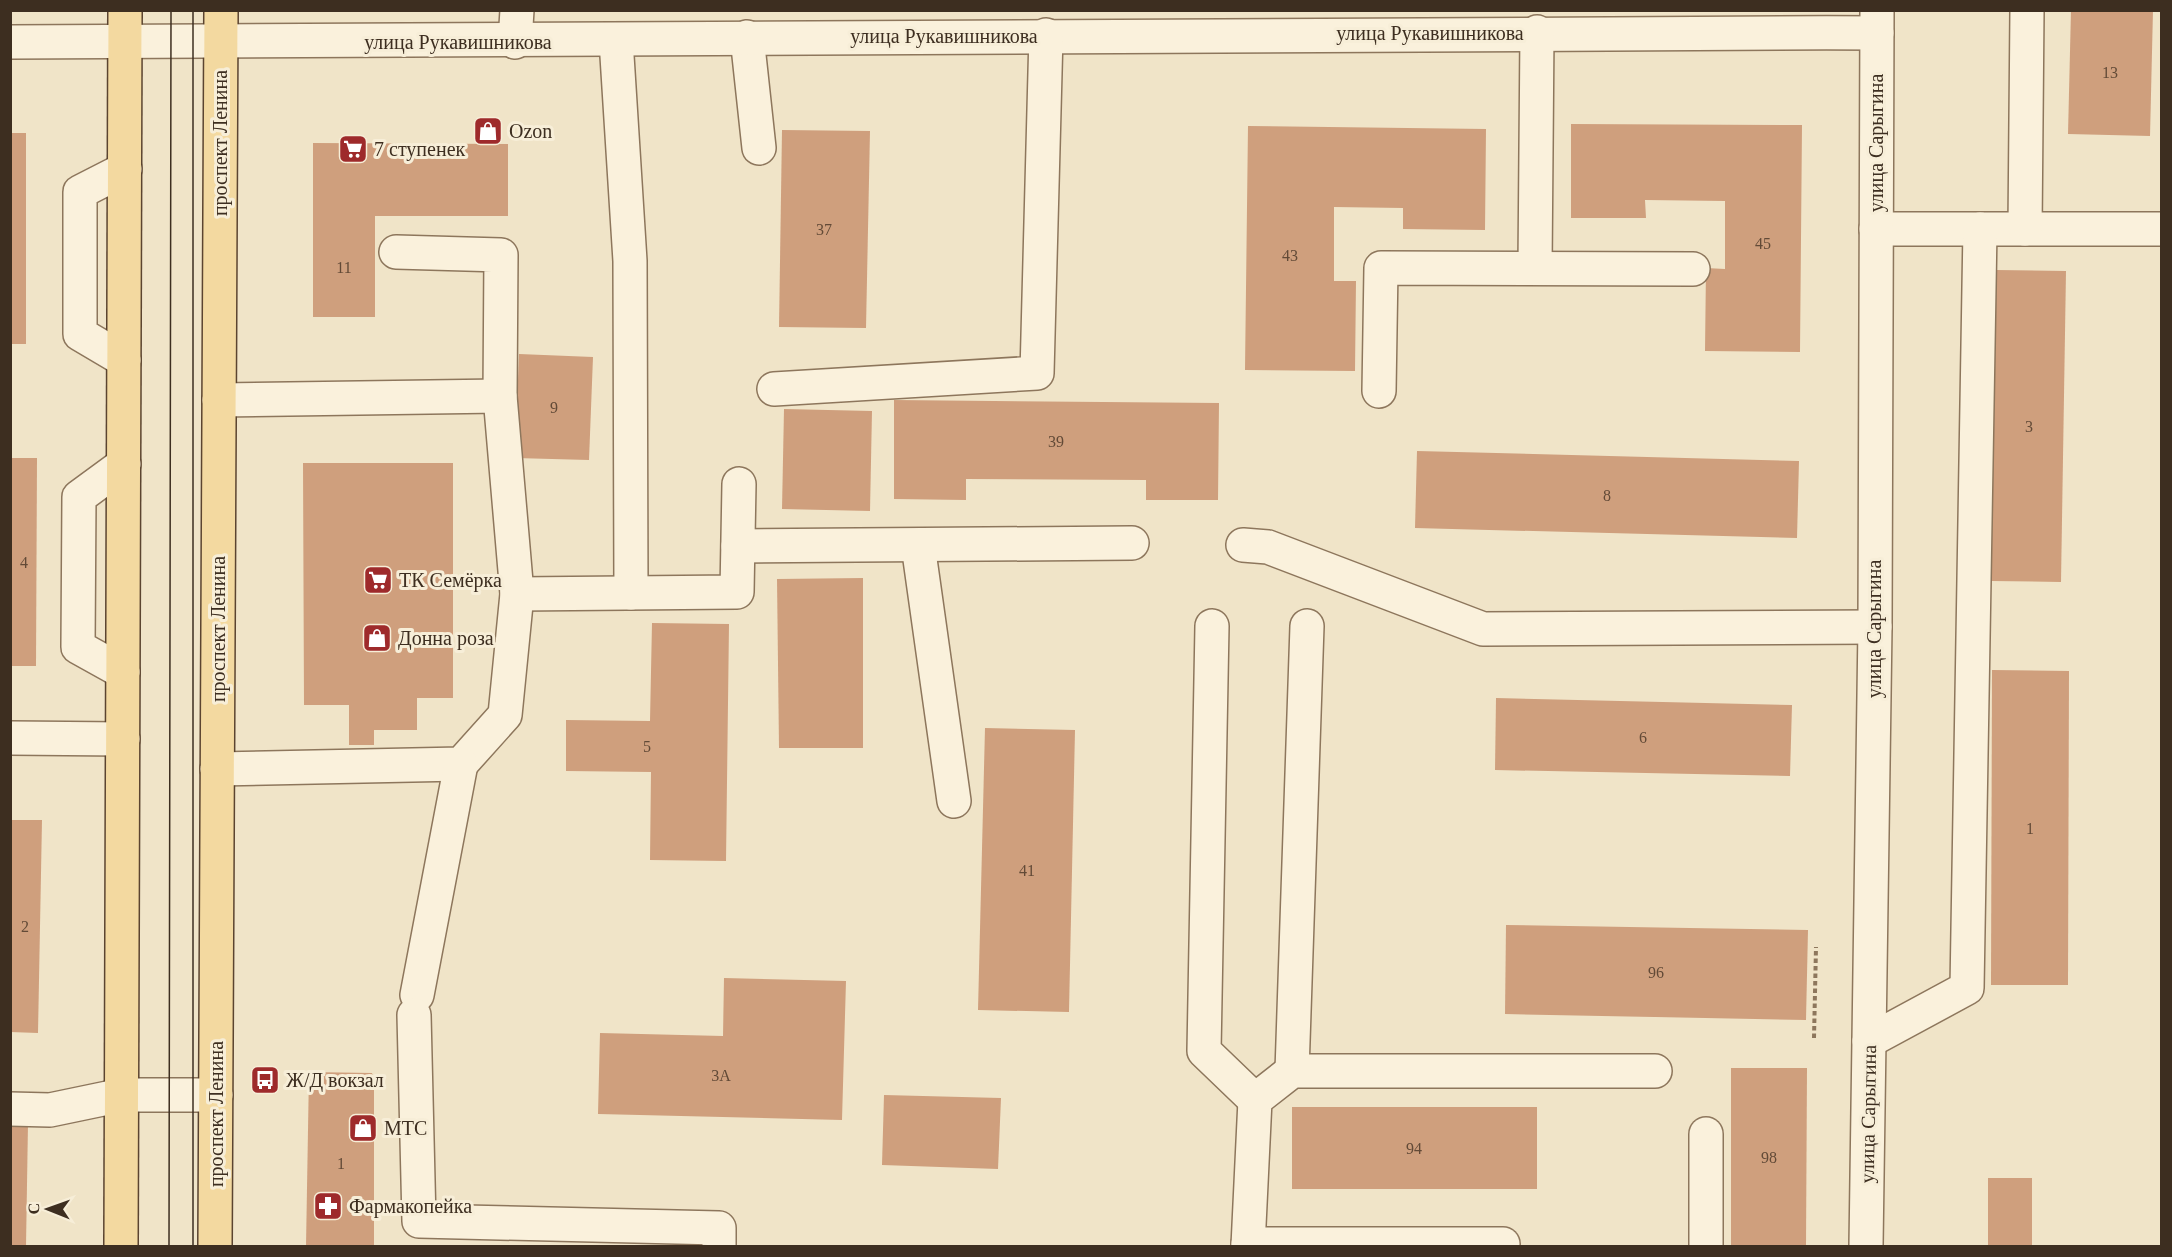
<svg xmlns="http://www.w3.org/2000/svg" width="2172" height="1257" font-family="'Times New Roman',serif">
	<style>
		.building { fill: #cf9f7d }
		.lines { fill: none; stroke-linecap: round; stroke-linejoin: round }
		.minor-casing { stroke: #8d765c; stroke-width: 36 }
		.major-casing { stroke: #5b4430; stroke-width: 36 }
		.path { stroke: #8d765c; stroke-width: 4; stroke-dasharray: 4.5 3; stroke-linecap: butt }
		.minor { stroke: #faf1dc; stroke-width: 33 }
		.major { stroke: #f3d9a0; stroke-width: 33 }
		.tram { stroke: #3d2e20; stroke-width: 1.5 }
		.labels { text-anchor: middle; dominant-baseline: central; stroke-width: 6; stroke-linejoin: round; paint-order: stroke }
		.number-label { font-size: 16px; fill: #624a37 }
		.street-label { font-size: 20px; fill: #3d2e20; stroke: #f7eed8 }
		.poi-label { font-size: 20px; fill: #3d2e20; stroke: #f7eed8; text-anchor: start }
	</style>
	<rect width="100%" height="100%" fill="#f0e4c8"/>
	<g class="building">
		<path d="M2071,10H2153L2150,136L2068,134Z"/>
		<path d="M1571,124L1802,125L1800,352L1705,351L1706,268L1725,269V201L1645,200L1646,218H1571Z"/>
		<path d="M1248,126L1486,129L1485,230L1403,229V208L1334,207V281H1356L1355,371L1245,370Z"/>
		<path d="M782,130L870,131L866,328L779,327Z"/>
		<rect x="10" y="133" width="16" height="211"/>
		<path d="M313,143L508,144V216H375V317H313Z"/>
		<path d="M1996,270L2066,271L2061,582L1991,581Z"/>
		<path d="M519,354L593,357L589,460L515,458Z"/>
		<path d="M894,400L1219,403L1218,500H1146V480L966,479V500L894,499Z"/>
		<path d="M784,409L872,411L870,511L782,509Z"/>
		<path d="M1417,451L1799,461L1797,538L1415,528Z"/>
		<path d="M10,458H37L36,666H10Z"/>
		<path d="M303,463H453V698H417V730H374V745H349V705H304Z"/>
		<path d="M863,578V748H779L777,579Z"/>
		<path d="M652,623L729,624L726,861L650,860L651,772L566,771V720L650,721Z"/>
		<path d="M1992,670L2069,671L2068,985H1991Z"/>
		<path d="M1496,698L1792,705L1790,776L1495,770Z"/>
		<path d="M985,728L1075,730L1069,1012L978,1010Z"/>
		<path d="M10,820H42L38,1033L10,1032Z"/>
		<path d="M1506,925L1808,930L1806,1020L1505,1014Z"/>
		<path d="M724,978L846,981L842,1120L598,1114L600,1033L723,1036Z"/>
		<path d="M1731,1068H1807L1806,1246H1731Z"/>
		<path d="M309,1072L372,1073L374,1080V1246H306Z"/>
		<path d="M884,1095L1001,1098L998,1169L882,1165Z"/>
		<rect x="1292" y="1107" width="245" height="82"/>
		<path d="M10,1123H28L26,1246H10Z"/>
		<rect x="1988" y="1178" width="44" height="68"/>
	</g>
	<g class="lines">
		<g class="minor-casing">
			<g id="minor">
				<path d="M747,37L759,148"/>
				<path d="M616,40L630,261L631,593"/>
				<path d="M10,42C633,43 1255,31 1877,33"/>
				<path d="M515,42L517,10"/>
				<path d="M1876,229H2162"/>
				<path d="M2025,229L2027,10"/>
				<path d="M396,252L501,255L500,396"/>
				<path d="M1535,268L1537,32"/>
				<path d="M124,360L80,334V192L125,169"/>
				<path d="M774,389L1037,373L1046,35"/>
				<path d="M1379,391L1381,268L1693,269"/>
				<path d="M918,545L954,801"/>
				<path d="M1243,545L1268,547L1483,629L1875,627"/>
				<path d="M738,546L1132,543"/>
				<path d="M517,594L737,592L739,484"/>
				<path d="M1212,626L1204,1051L1255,1100"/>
				<path d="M123,672L78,647L79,497L124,464"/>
				<path d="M10,738L123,739"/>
				<path d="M217,769L461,764L505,715L517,594L500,396L219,400"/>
				<path d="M417,995L461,764"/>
				<path d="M414,1015L419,1221L719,1228V1246"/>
				<path d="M1869,1041L1967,988L1980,229"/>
				<path d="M1292,1071L1307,626"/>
				<path d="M10,1109L50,1110L122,1095H216"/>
				<path d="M1248,1244H1503"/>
				<path d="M1248,1246L1255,1100L1292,1071H1655"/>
				<path d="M1706,1246V1134"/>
				<path d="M1866,1246L1875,627L1877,12"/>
			</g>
		</g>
		<g class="major-casing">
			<g id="major">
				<path d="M121,1246L125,10"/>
				<path d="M215,1246L221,10"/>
			</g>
		</g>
		<path class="path" d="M1814,1038L1816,947"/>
		<use href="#minor" class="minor"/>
		<use href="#major" class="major"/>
		<g class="tram">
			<path d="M193,10V1246"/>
			<path d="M169,1246L171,10"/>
		</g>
	</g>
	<defs>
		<g id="shop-square" transform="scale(1.5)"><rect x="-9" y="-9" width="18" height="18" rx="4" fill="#9e2a2b" stroke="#f7eed8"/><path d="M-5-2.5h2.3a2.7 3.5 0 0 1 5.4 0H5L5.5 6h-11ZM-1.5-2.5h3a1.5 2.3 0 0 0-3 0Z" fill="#fff"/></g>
		<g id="supermarket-square" transform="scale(1.5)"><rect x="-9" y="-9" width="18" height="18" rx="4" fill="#9e2a2b" stroke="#f7eed8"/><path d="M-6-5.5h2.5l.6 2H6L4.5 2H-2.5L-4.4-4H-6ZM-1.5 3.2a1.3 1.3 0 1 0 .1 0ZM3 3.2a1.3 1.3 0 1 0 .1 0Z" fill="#fff"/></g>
		<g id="bus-square" transform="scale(1.5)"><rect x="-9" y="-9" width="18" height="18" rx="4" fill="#9e2a2b" stroke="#f7eed8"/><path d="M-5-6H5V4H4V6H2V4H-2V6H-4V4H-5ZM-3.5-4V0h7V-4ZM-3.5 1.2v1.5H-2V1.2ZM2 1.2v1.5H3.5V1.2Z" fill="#fff"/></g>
		<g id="pharmacy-square" transform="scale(1.5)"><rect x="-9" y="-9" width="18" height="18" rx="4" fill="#9e2a2b" stroke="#f7eed8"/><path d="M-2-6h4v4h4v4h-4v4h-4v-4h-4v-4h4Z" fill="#fff"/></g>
	</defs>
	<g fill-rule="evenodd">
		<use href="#shop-square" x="488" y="131"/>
		<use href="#supermarket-square" x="353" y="149"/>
		<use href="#supermarket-square" x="378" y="580"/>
		<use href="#shop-square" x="377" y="638"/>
		<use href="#bus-square" x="265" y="1080"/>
		<use href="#shop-square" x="363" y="1128"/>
		<use href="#pharmacy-square" x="328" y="1206"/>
	</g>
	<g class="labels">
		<g class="number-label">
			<text x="2110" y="72">13</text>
			<text x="824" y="229">37</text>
			<text x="1763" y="243">45</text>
			<text x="1290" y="255">43</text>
			<text x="344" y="267">11</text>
			<text x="554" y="407">9</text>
			<text x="2029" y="426">3</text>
			<text x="1056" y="441">39</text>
			<text x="1607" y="495">8</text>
			<text x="24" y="562">4</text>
			<text x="1643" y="737">6</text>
			<text x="647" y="746">5</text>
			<text x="2030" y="828">1</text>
			<text x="1027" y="870">41</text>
			<text x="25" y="926">2</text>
			<text x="1656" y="972">96</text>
			<text x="721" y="1075">3А</text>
			<text x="1414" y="1148">94</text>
			<text x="1769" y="1157">98</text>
			<text x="341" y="1163">1</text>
		</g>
		<g class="street-label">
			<text x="1430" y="33">улица Рукавишникова</text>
			<text x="944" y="36">улица Рукавишникова</text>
			<text x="458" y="42">улица Рукавишникова</text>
			<text transform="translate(220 143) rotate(-90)">проспект Ленина</text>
			<text transform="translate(1876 143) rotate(-90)">улица Сарыгина</text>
			<text transform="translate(218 629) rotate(-90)">проспект Ленина</text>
			<text transform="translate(1874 629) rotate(-90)">улица Сарыгина</text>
			<text transform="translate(216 1114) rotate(-90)">проспект Ленина</text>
			<text transform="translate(1868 1114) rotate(-89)">улица Сарыгина</text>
		</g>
		<g class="poi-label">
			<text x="509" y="131">Ozon</text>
			<text x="374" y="149">7 ступенек</text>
			<text x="399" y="580">ТК Семёрка</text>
			<text x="398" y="638">Донна роза</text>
			<text x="286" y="1080">Ж/Д вокзал</text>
			<text x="384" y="1128">МТС</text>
			<text x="349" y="1206">Фармакопейка</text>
		</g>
	</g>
	<rect width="2172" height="1257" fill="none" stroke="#3d2e20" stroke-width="24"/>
	<g transform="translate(48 1209) rotate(271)" stroke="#f7eed8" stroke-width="4.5" paint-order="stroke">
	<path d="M0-4.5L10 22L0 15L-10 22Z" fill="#3d2e20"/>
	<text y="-9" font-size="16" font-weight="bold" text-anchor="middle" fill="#3d2e20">С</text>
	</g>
</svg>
